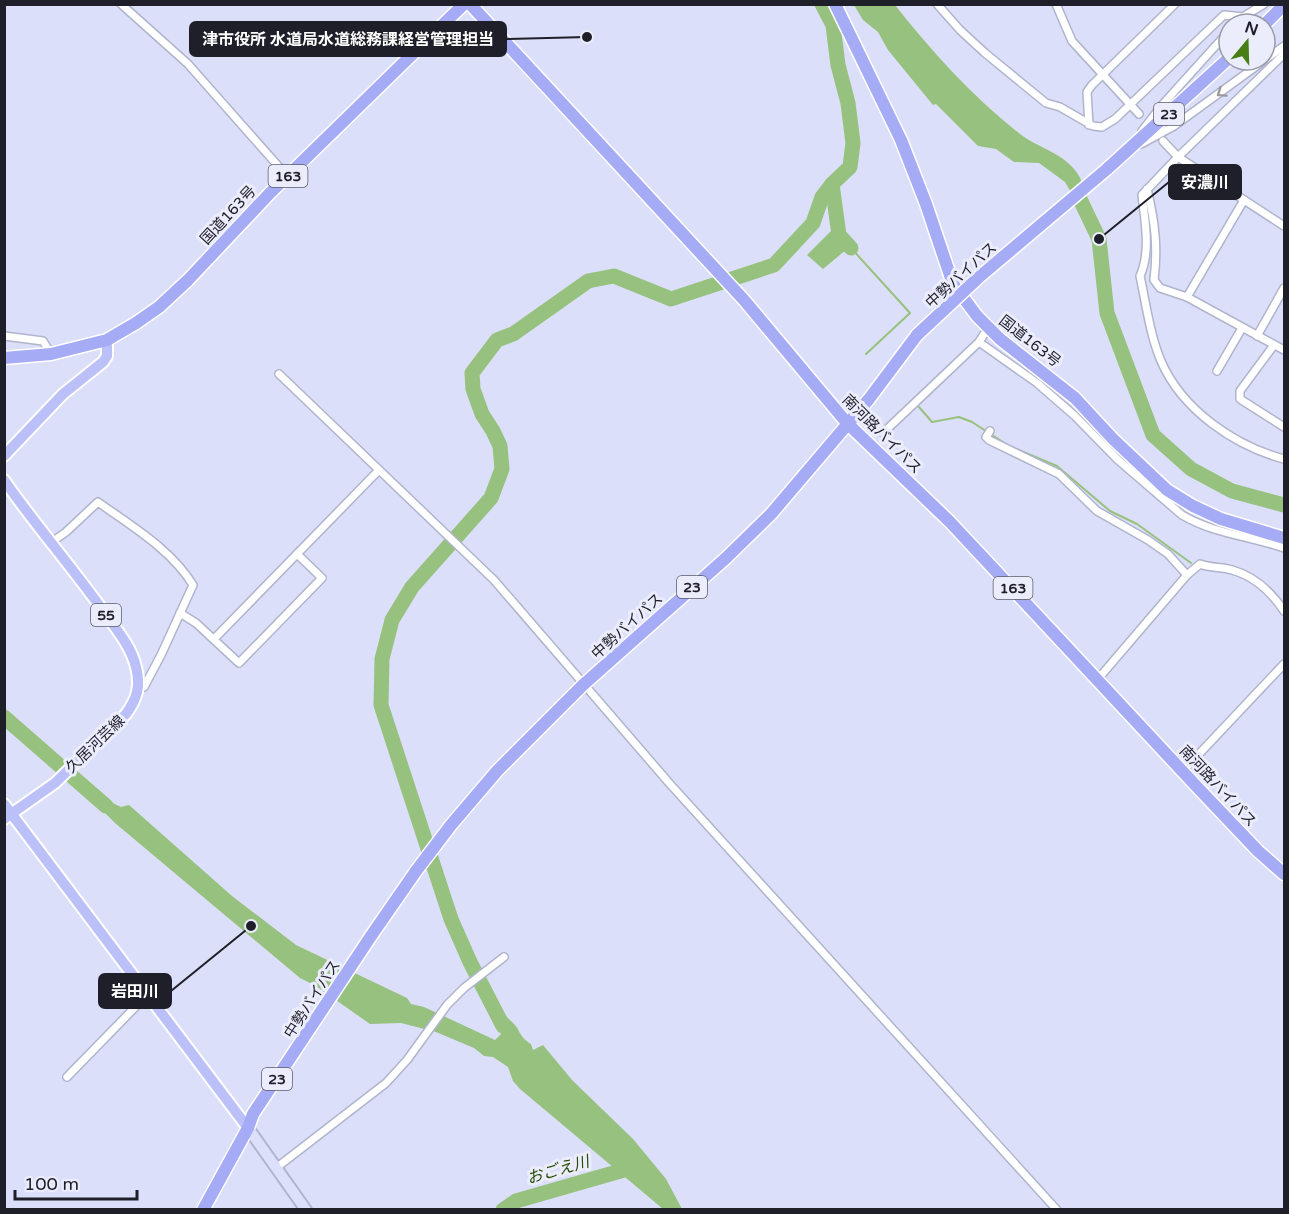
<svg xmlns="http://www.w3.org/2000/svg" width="1289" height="1214" font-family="'Varela Round','Noto Sans JP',sans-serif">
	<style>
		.water { fill: #97c17e }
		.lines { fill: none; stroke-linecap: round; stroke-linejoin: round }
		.stream { stroke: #97c17e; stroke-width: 2 }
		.river { stroke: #97c17e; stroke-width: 15 }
		.minor-casing { stroke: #b0b4cc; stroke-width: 10 }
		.secondary-casing { stroke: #b0b4cc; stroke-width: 14 }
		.primary-casing { stroke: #fff; stroke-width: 14 }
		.trunk-casing { stroke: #fff; stroke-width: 15 }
		.minor { stroke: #fff; stroke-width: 7 }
		.secondary { stroke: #dde0fb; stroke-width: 10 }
		.primary { stroke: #bcc0f8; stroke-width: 10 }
		.trunk { stroke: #a6abf6; stroke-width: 12 }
		.trunk-bridge-casing { stroke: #fff; stroke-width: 15; stroke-linecap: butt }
		.trunk-bridge { stroke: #a6abf6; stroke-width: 12 }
		.oneway { stroke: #9a9a9e }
		.labels { text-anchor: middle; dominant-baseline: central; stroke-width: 6; stroke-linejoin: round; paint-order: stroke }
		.shield { fill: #ebedfd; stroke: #5c5d68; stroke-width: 1.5 }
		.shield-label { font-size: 14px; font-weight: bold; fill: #1e1f28 }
		.street-label { font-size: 15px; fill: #1e1f28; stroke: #ebedfd }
		.water-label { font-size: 16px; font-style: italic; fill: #284d05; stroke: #ebedfd }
		.leader { fill: none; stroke: #1e1f28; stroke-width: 2 }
		.callout-dot { fill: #1e1f28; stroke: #ebedfd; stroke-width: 2 }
		.callout { fill: #1e1f28; stroke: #1e1f28; stroke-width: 2 }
		.callout-label { font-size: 16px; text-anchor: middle; font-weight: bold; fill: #fff }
	</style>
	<rect width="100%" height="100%" fill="#dcdff9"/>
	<g class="water">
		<path d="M854,5H895C931,51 973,97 1020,134C1038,148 1067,154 1079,176C1085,186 1086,210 1088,221L1065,182L1039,163L1014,162L996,149L978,146L936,104L933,105L888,50L878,32L863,20Z"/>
		<path d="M839,214L845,235L853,244L823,269L807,255L835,227L832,215Z"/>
		<path d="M79,787L121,807L129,805L232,896L296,945L407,998L411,1004L424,1007L495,1040L501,1034L493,1000C499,1008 504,1015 512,1022C521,1030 518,1036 531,1044L533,1050L543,1045L572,1080L633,1139L666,1179L682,1209H663L520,1089L513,1081L508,1067L493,1057L484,1056L474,1048L436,1032L401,1023L370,1024L316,986L300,978L115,823Z"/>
	</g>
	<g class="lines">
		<g class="stream">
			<path d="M851,248L910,313L866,354"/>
			<path d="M919,407L932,422L959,417L972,422L1009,446L1057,466L1110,511L1137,524L1191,563"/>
		</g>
		<g class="river">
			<path d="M822,4L833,25L838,65L848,103L853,143L850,167L832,184L839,235L851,248"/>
			<path d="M1077,193L1099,239L1107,313L1153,435L1191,469L1232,491L1284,505"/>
			<path d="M4,717L106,806"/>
			<path d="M503,1026L470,962L451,919L381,705L382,659L392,620L412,587L491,498L502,469L500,446L493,431L482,414L473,389L472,373L497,340L513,334L588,281L614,276L671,299L774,265L813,223L822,197L832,184"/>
			<path d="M503,1210L516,1201L624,1170"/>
		</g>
		<g class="minor-casing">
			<g id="minor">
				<path d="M121,4L188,64L287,176"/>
				<path d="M937,4L960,30L985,53L1046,103L1060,107L1093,126L1102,127L1115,119L1224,15L1243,17"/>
				<path d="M1056,4L1072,41L1139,114"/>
				<path d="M1236,24L1243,17L1264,4"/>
				<path d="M1284,54L1178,157L1142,195C1145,221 1151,252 1140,276C1146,304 1150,335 1161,361C1182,410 1235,446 1284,459"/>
				<path d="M1089,125L1087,92L1092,85L1175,4"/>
				<path d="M1142,131L1163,104L1229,31"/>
				<path d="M1163,141L1178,157L1284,226"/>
				<path d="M1141,144L1174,126L1284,46"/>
				<path d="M1147,189C1155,222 1158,247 1154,280L1160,288L1187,297L1284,350"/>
				<path d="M1187,297L1244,200"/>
				<path d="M4,336L43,341L51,354"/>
				<path d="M1257,336L1284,288"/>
				<path d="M979,342L1037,383L1075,416L1117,459L1182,515C1214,534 1250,536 1284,548"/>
				<path d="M1274,345L1240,391V399L1284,427"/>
				<path d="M1217,371L1242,328"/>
				<path d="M279,374L494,580L670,784L1057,1210"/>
				<path d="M990,431L986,437L989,440L1059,474L1097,511L1148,540L1168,554L1187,575"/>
				<path d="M883,433L979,342L988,328"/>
				<path d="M52,542L66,532L98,502C131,526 171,549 193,585L161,655L144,687L138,689"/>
				<path d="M180,613L196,623L239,663L322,578L297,554"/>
				<path d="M214,639L379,470"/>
				<path d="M1098,679L1187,575L1200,564C1210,568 1222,567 1232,570C1254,576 1272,593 1284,611"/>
				<path d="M1183,771L1284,664"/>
				<path d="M67,1077L147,995"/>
				<path d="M276,1168L386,1083L407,1060L447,1005L464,988L504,957"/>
			</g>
		</g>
		<g class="secondary-casing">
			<path id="secondary" d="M248,1128L306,1210"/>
		</g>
		<g class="primary-casing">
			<g id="primary">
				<path d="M4,456L63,394L103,362L107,356V340"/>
				<path d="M4,480C36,526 72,567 104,612C116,629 131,646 136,667C141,686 137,699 126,714L55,783L4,819"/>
				<path d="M4,804L248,1128"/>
			</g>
		</g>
		<g class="trunk-casing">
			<g id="trunk">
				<path d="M470,4L744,300L847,423L950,522L1199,789L1258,851L1284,874"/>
				<path d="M835,4L901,140L926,204L953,284L977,316L1000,339L1075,398L1113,439L1167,490L1193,506L1221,519L1284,538"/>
				<path d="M1107,169L1229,58"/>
				<path d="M4,358L51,354L107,340L136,323L159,307L188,280L270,193L464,4"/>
				<path d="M203,1210L248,1128L253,1114L371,936L416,871L451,825L497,771L583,685L726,558L771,514L869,399L917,335"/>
			</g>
		</g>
		<use href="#minor" class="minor"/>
		<use href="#secondary" class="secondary"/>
		<use href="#primary" class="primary"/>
		<use href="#trunk" class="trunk"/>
		<g class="trunk-bridge-casing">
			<g id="trunk-bridge">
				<path d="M1265,24L1284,5"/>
				<path d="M917,335L978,278L1107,169"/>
			</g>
		</g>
		<use href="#trunk-bridge" class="trunk-bridge"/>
	</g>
	<defs><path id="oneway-chevron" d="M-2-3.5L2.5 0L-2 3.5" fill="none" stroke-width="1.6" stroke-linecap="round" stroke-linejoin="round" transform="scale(1.5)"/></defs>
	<use class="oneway" href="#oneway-chevron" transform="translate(1221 93) rotate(145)"/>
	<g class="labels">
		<g class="shield">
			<rect x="1154" y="103" width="30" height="22" rx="4.5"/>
			<rect x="268.5" y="165" width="39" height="22" rx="4.5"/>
			<rect x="677" y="576" width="30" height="22" rx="4.5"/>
			<rect x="993.5" y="577" width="39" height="22" rx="4.5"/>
			<rect x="91" y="604" width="30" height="22" rx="4.5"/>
			<rect x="262" y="1068" width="30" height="22" rx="4.5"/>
		</g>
		<g class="shield-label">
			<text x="1169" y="114">23</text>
			<text x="288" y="176">163</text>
			<text x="692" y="587">23</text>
			<text x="1013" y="588">163</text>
			<text x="106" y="615">55</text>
			<text x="277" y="1079">23</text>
		</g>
		<g class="street-label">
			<text transform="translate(228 215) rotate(-47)">国道163号</text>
			<text transform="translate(961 275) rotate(-42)">中勢バイパス</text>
			<text transform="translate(1030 341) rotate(38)">国道163号</text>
			<text transform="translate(882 434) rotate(45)">南河路バイパス</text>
			<text transform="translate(627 626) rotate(-42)">中勢バイパス</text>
			<text transform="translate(95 744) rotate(-44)">久居河芸線</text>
			<text transform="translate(1218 786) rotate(47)">南河路バイパス</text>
			<text transform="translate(312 999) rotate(-57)">中勢バイパス</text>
		</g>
		<g class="water-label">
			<text transform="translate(558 1170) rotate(-16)">おごえ川</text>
		</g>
	</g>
	<path class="leader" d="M587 37L506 39M1099 239L1169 182M251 926L171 991"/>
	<g class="callout-dot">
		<circle cx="587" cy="37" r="6"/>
		<circle cx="1099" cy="239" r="6"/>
		<circle cx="251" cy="926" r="6"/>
	</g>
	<g class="callout">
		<rect x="190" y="22" width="316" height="34" rx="6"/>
		<rect x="1169" y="165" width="72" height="34" rx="6"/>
		<rect x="99" y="974" width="72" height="34" rx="6"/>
	</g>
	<g class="callout-label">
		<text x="348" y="45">津市役所 水道局水道総務課経営管理担当</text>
		<text x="1205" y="188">安濃川</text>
		<text x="135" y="997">岩田川</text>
	</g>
	<rect width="1289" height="1214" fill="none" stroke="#1e1f28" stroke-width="12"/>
	<g transform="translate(1247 42) rotate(19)"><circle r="28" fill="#ebedfd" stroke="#999ba8" stroke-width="1.5"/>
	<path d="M0-4.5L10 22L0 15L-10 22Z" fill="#477f16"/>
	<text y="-9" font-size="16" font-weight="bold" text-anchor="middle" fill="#1e1f28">N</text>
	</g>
	<path d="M15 1190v9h122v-9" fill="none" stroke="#1e1f28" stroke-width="3"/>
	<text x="24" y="1190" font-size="18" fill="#1e1f28" stroke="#ebedfd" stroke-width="4.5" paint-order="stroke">100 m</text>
</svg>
